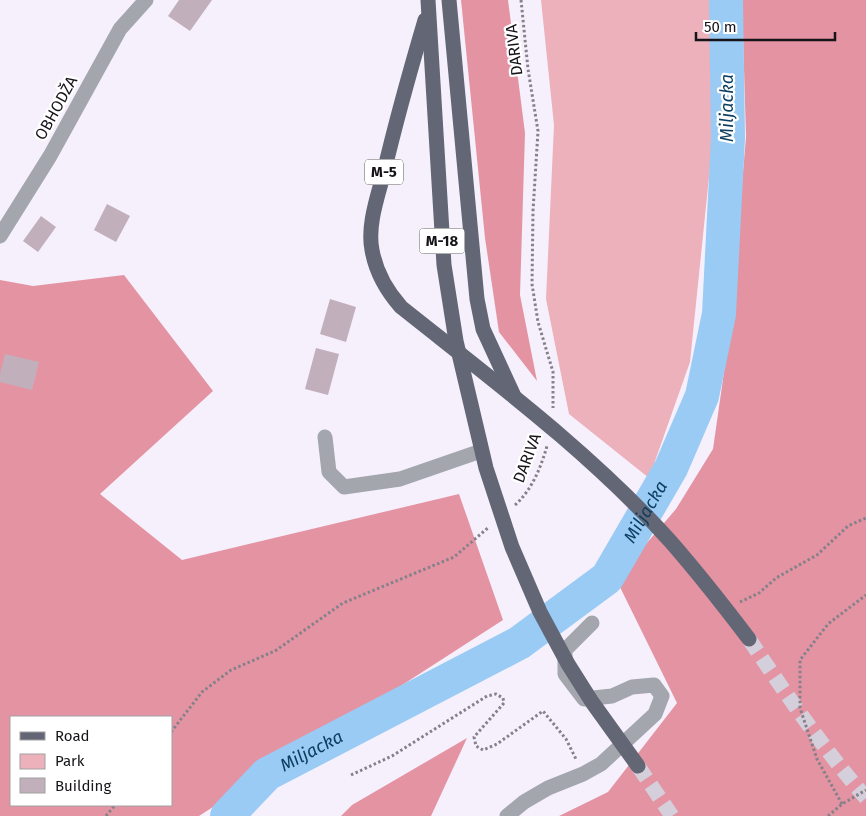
<svg xmlns="http://www.w3.org/2000/svg" width="866" height="816" font-family="'Fira Sans',sans-serif">
	<style>
		.green { fill: #ecb1ba }
		.forest { fill: #e493a2; fill-rule: evenodd }
		.lines { fill: none; stroke-linecap: round; stroke-linejoin: round }
		.river { stroke: #99cbf5; stroke-width: 34 }
		.building { fill: #c2afbc }
		.major-tunnel { stroke: #d4cfda; stroke-width: 15; stroke-dasharray: 15 8; stroke-linecap: butt }
		.path { stroke: #85818a; stroke-width: 3; stroke-dasharray: 2.5 2.5; stroke-linecap: butt }
		.minor { stroke: #a4a6ae; stroke-width: 15 }
		.major { stroke: #636675; stroke-width: 15 }
		.labels { text-anchor: middle; dominant-baseline: central; stroke-width: 4.5; stroke-linejoin: round; paint-order: stroke }
		.shield { fill: #fff; stroke: #5c5a5e; stroke-width: 1 }
		.shield-label { font-size: 15px; font-weight: bold; fill: #161319 }
		.street-label { font-size: 16px; fill: #161319; stroke: #fff }
		.water-label { font-size: 18px; font-style: italic; fill: #0e3f61; stroke: #fff }
	</style>
	<rect width="100%" height="100%" fill="#f6f0fc"/>
	<path class="green" d="M541,0H710L713,138L690,362L649,478L569,414L546,299L554,125Z"/>
	<g class="forest">
		<path d="M461,0H508L525,133L520,295L537,381L499,332L485,238Z"/>
		<path d="M742,0H866V816H559L608,792L677,703L616,579L676,509L713,449L729,337L746,137Z"/>
		<path d="M124,275L213,391L100,494L182,560L459,494L503,620L199,816H0V280L33,286ZM11,717H171V805H11Z"/>
		<path d="M467,738L431,816H341L352,805Z"/>
	</g>
	<g class="lines">
		<path class="river" id="s1" d="M227,816L267,774L519,643L607,578L671,468L702,396L719,314L728,138L726,0"/>
	</g>
	<g class="building">
		<path d="M179,0H212L190,31L168,16Z"/>
		<path d="M107,204L130,216L116,242L94,230Z"/>
		<path d="M41,216L56,227L38,252L23,241Z"/>
		<path d="M330,299L356,307L346,342L320,334Z"/>
		<path d="M316,348L339,354L328,395L305,389Z"/>
		<path d="M5,354L39,362L32,390L0,382V374Z"/>
	</g>
	<g class="lines">
		<g class="major-tunnel">
			<path d="M749,639C786,694 823,748 866,798"/>
			<path d="M638,766L672,816"/>
		</g>
		<g class="path">
			<path d="M521,0L528,69L538,131L533,211L532,284L538,322L553,372V408"/>
			<path d="M515,505C532,490 541,467 547,446"/>
			<path d="M740,602L759,593L776,578L817,555L848,526L866,518"/>
			<path d="M171,732L202,692L231,670L275,651L343,603L454,557L489,527"/>
			<path d="M351,775L392,756L487,696L496,694L503,698L504,703L474,737L476,746L483,750L497,744L543,711L566,739L576,759"/>
			<path d="M842,804L817,759L800,708V660L828,624L866,595"/>
			<path d="M106,816L115,805"/>
			<path d="M828,816L842,804L866,790"/>
		</g>
		<g class="minor">
			<path d="M0,236L50,156L120,29L146,0"/>
			<path d="M325,437L329,472L344,487L400,479L481,451"/>
			<path d="M507,816L524,802L548,788L583,774L601,764L655,714L662,696L654,685L632,687L612,696L584,699L565,674V650L592,623"/>
		</g>
		<g class="major">
			<path d="M428,0L444,265L456,341L486,468L512,547L540,612L568,664L592,702L638,766"/>
			<path d="M449,0L477,299L483,329L513,394"/>
			<path d="M425,20C410,71 396,121 384,172C378,196 367,225 372,250C376,273 386,290 401,307C494,381 591,453 671,542C698,573 724,606 749,639"/>
		</g>
	</g>
	<g class="labels">
		<g class="shield">
			<rect x="365" y="159.5" width="38" height="25" rx="4"/>
			<rect x="419.5" y="228.5" width="45" height="25" rx="4"/>
		</g>
		<g class="shield-label">
			<text x="384" y="172">M-5</text>
			<text x="442" y="241">M-18</text>
		</g>
		<g class="street-label">
			<text transform="translate(514 50) rotate(-97)">DARIVA</text>
			<text transform="translate(56 108) rotate(-61)">OBHODŽA</text>
			<text transform="translate(527 458) rotate(-69)">DARIVA</text>
		</g>
		<g class="water-label">
			<text transform="translate(727 108) rotate(-90)">Miljacka</text>
			<text stroke="none"><textPath href="#s1" startOffset="528">Miljacka</textPath></text>
			<text stroke="none"><textPath href="#s1" startOffset="108">Miljacka</textPath></text>
		</g>
	</g>
	<rect x="10" y="716" width="162" height="90" fill="#ffffff" stroke="#a2a1a3"/>
	<rect x="20" y="732" width="25" height="8" fill="#636675" stroke="#a2a1a3"/>
	<text x="55" y="741" font-size="15" fill="#161319">Road</text>
	<rect x="20" y="754" width="25" height="15" fill="#ecb1ba" stroke="#a2a1a3"/>
	<text x="55" y="766" font-size="15" fill="#161319">Park</text>
	<rect x="20" y="778" width="25" height="15" fill="#c2afbc" stroke="#a2a1a3"/>
	<text x="55" y="791" font-size="15" fill="#161319">Building</text>
	<path d="M696 32v8h139v-8" fill="none" stroke="#161319" stroke-width="2.5"/>
	<text x="704" y="32" font-size="15" fill="#161319" stroke="#ffffff" stroke-width="4" paint-order="stroke">50 m</text>
</svg>
